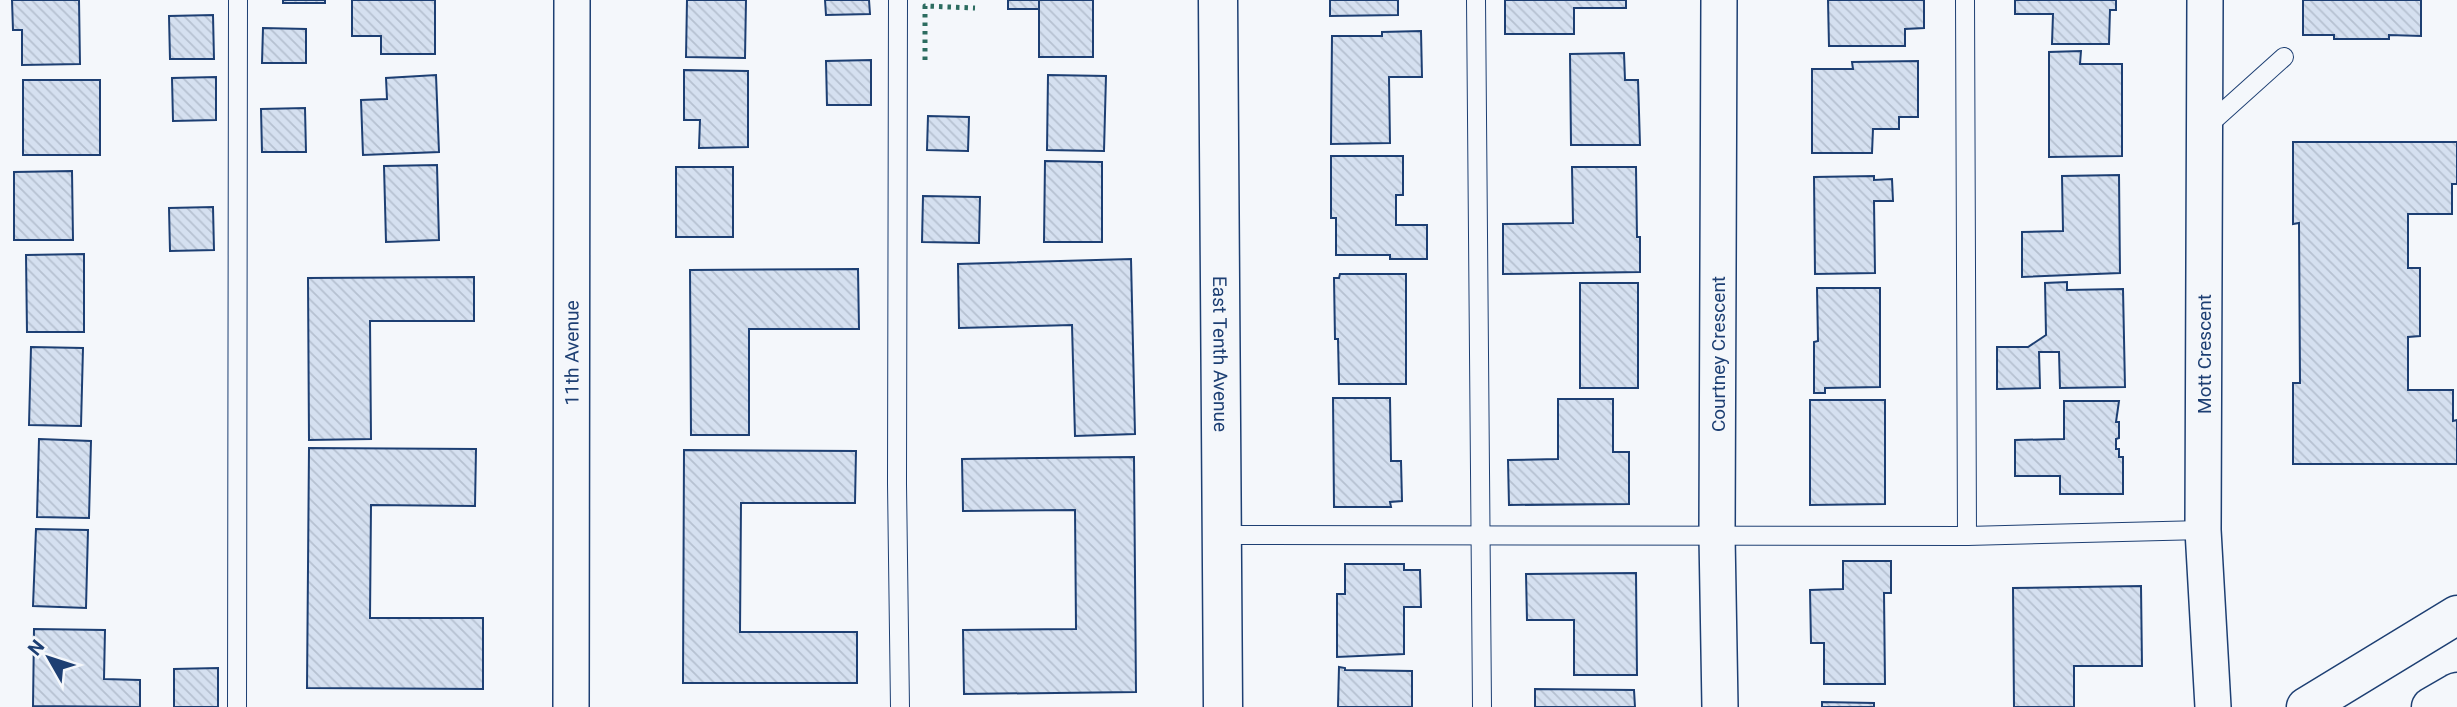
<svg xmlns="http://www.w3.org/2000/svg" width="2457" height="707" font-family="Roboto,sans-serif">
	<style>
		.building { fill: url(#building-back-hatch); stroke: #1d3f73; stroke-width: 2 }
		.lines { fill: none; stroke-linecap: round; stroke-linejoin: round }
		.lane-casing { stroke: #1d3f73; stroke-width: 20 }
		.street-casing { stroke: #1d3f73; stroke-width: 38 }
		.secondary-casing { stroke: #1d3f73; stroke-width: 41 }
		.primary-casing { stroke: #1d3f73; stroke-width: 41 }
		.lane { stroke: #f4f7fb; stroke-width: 18 }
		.street { stroke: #f4f7fb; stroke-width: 35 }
		.secondary { stroke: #f4f7fb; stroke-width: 38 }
		.primary { stroke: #f4f7fb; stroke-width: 38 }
		.hedge { stroke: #2c6c60; stroke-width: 5; stroke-dasharray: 3.5 5; stroke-linecap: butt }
		.labels { text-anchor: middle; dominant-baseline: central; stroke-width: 5; stroke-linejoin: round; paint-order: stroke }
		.street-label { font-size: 19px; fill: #1d3f73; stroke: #f4f7fb }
	</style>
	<defs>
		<pattern id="building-back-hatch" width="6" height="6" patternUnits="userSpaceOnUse" patternTransform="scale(1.75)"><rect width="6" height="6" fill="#d5e0f0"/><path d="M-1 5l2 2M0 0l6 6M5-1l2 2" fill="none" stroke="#b6c1d1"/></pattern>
	</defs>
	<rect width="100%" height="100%" fill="#f4f7fb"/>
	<g class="building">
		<path d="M12,0H79L80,64L22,65V30H13Z"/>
		<rect x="283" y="0" width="42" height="3"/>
		<path d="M352,0H435V54H381V36H352Z"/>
		<path d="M687,0H746L745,58L686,57Z"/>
		<path d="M825,0H869L870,14L826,15Z"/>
		<path d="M1008,0H1039L1040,9H1008Z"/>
		<rect x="1039" y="0" width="54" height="57"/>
		<path d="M1330,0H1398V15L1330,16Z"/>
		<path d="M1505,0H1626V8H1574V34H1505Z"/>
		<path d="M1828,0H1924V28L1905,29V46H1829Z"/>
		<path d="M2015,0H2116V10H2110L2109,44H2052L2053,14H2015Z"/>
		<path d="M2303,0H2421V36L2389,35V39H2334V35H2303Z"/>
		<path d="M213,15L214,59H170L169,16Z"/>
		<path d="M263,28L306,29V63H262Z"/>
		<path d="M1421,31L1422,77H1389L1390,143L1331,144L1332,36H1382V32Z"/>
		<path d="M2081,51L2080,64H2122V156L2049,157V52Z"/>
		<path d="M1624,53L1625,80H1638L1640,145H1571L1570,54Z"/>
		<path d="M871,60V105H827L826,61Z"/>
		<path d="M1918,61V117H1899V129H1873L1872,153H1812V69H1853L1852,62Z"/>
		<path d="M684,70L748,71V147L699,148L700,120H684Z"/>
		<path d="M436,75L439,152L363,155L361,100L387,99L386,78Z"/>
		<path d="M1048,75L1106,76L1104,151L1047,150Z"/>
		<path d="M216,77V120L173,121L172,78Z"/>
		<rect x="23" y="80" width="77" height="75"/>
		<path d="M305,108L306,152H262L261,109Z"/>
		<path d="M928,116L969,117L968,151L927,150Z"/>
		<path d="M2293,142H2457V184H2452V214H2408V268H2420V336L2408,337V390H2453V421L2457,420V464H2293V383H2300L2299,223L2293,224Z"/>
		<path d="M1331,156H1403V195H1396V225H1427V259H1390V255H1336V218H1331Z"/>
		<path d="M1045,161L1102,162V242H1044Z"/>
		<path d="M437,165L439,240L386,242L384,166Z"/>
		<rect x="676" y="167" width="57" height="70"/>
		<path d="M1572,167H1636L1637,237H1640V272L1503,274V224L1573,223Z"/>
		<path d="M72,171L73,240H14V172Z"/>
		<path d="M2119,175L2120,273L2022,277V232L2063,231L2062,176Z"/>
		<path d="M1874,176V180L1892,179L1893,201H1874L1875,273L1815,274L1814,177Z"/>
		<path d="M923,196L980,197L979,243L922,242Z"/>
		<path d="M213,207L214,250L170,251L169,208Z"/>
		<path d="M84,254V332H27L26,255Z"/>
		<path d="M1131,259L1135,434L1075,436L1072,325L959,328L958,264Z"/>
		<path d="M858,269L859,329H749V435H691L690,270Z"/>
		<path d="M1340,274H1406V384H1339L1338,339H1335L1334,278H1339Z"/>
		<path d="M474,277V321H370L371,439L309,440L308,278Z"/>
		<path d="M2067,282V290L2123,289L2125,387L2060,388L2059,352H2039L2040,388L1997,389V347H2028L2046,335L2045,283Z"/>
		<rect x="1580" y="283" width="58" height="105"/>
		<path d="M1817,288H1880V387L1825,388V393H1814V342L1818,341Z"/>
		<path d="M31,347L83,348L81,426L29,425Z"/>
		<path d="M1333,398H1390L1391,461H1401L1402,501L1390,502L1391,507H1334Z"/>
		<path d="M1558,399H1613V452H1629V504L1509,505L1508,460L1558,459Z"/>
		<path d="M1810,400H1885V504L1810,505Z"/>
		<path d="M2064,401H2119L2116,422H2119V438L2116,439V449H2119V457H2123V494H2060V476H2015V440L2064,439Z"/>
		<path d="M39,439L91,441L89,518L37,517Z"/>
		<path d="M309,448L476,449L475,506L371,505L370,618H483V689L307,688Z"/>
		<path d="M684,450L856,451L855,503H741L740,632H857V683H683Z"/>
		<path d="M1134,457L1136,692L964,694L963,630L1076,629L1075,510L963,511L962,459Z"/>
		<path d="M36,529L88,530L86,608L33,606Z"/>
		<path d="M1843,561H1891V593H1884L1885,684H1824V643H1811L1810,590L1843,589Z"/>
		<path d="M1345,564H1404V570H1420L1421,607H1404V654L1337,657V594H1345Z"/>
		<path d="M1636,573L1637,675H1574V620H1527L1526,574Z"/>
		<path d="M2141,586L2142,666H2074V707H2014L2013,588Z"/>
		<path d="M34,629L105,630L104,679L140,680V707L33,706Z"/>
		<path d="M1339,667L1345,668V670L1412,671V707H1338Z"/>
		<path d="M218,668V707H174V669Z"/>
		<path d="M1535,689L1634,690L1635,707H1535Z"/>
		<path d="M1822,702L1874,703V707H1822Z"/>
	</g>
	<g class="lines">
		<g class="lane-casing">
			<g id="lane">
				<path d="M898,0L897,484L900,707"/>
				<path d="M1476,0L1482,707"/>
				<path d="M1965,0L1967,536"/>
				<path d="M2205,128L2284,57"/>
				<path d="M1221,535L1967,536L2203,530"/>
				<path d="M237,707L238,0"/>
			</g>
		</g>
		<g class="street-casing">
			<g id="street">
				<path d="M1719,0L1717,536L1720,707"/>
				<path d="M2205,0L2203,530L2213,707"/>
				<path id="s1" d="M571,707L572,0"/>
			</g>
		</g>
		<g class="secondary-casing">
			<g id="secondary">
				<path id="s2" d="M1218,0L1223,707"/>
			</g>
		</g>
		<g class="primary-casing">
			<g id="primary">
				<path d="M2306,707L2457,615"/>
				<path d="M2431,707L2457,692"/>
			</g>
		</g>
		<use href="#lane" class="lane"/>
		<use href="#street" class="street"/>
		<use href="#secondary" class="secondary"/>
		<use href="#primary" class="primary"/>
		<path class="hedge" d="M925,60V6L975,8"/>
	</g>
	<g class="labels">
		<g class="street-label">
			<text stroke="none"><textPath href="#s1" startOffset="354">11th Avenue</textPath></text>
			<text stroke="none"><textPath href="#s2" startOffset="354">East Tenth Avenue</textPath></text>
			<text transform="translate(1718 354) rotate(-90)">Courtney Crescent</text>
			<text transform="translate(2204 354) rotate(-90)">Mott Crescent</text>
		</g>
	</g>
	<g transform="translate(49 658) rotate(309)" stroke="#f4f7fb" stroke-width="5" paint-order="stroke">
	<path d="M0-5L12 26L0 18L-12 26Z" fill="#1d3f73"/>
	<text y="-10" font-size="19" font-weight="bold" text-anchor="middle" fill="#1d3f73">N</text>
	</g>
</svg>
